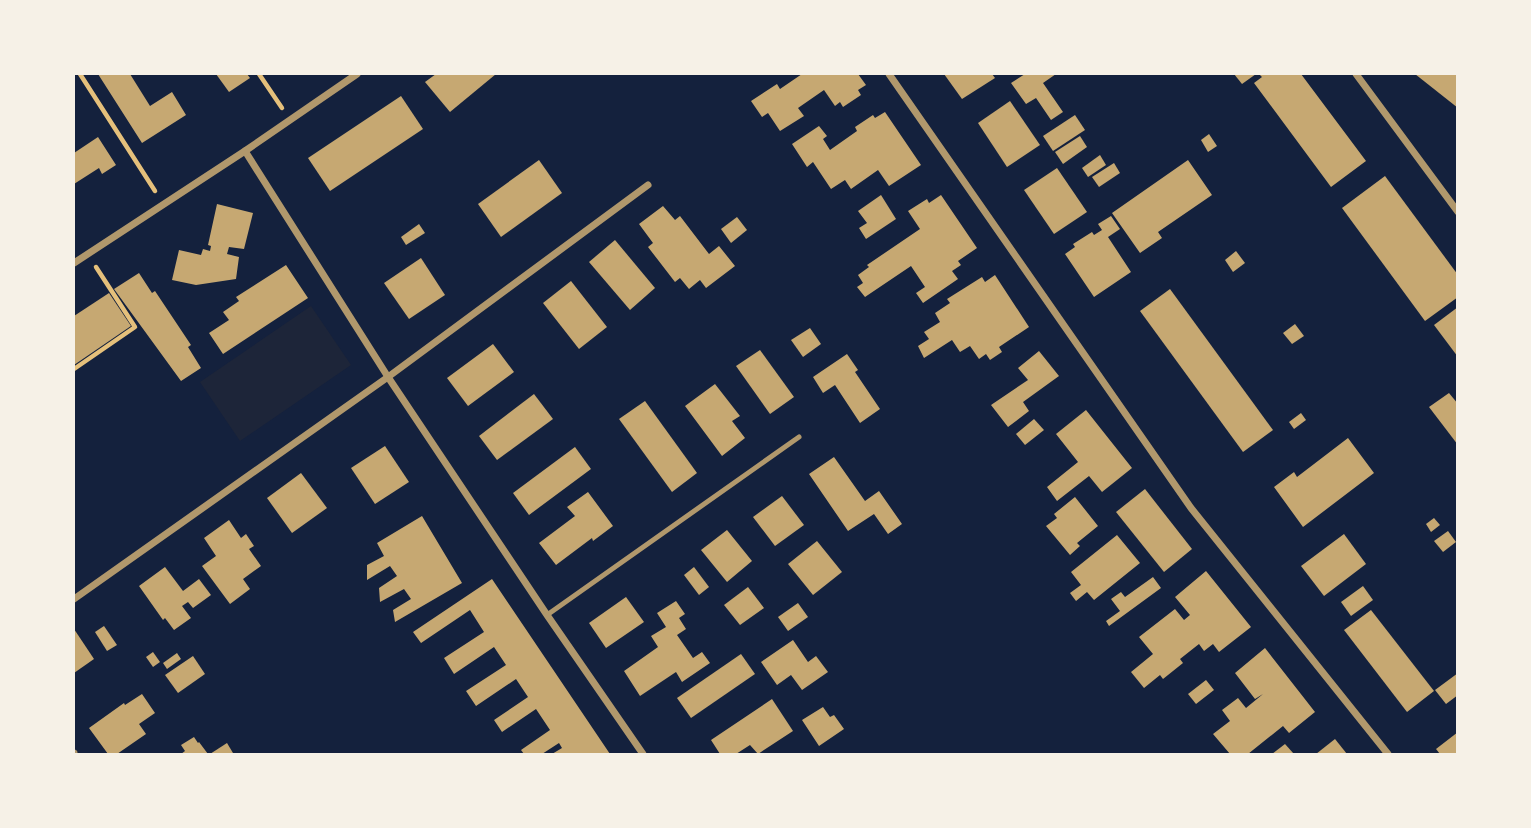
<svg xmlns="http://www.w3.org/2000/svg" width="1531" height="828" font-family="'Noto Sans',sans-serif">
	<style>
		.green { fill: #1d2539 }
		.building { fill: #c6a872 }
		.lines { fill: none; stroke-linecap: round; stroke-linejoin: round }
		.path { stroke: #e5c07b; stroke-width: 4.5 }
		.service { stroke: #b1986c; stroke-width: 5 }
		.minor { stroke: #b1986c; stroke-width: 7 }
	</style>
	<rect width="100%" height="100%" fill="#14213d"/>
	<path class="green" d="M311,306L351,365L240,441L200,382Z"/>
	<g class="building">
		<path d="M98,74H130L150,106L172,92L186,115L142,143Z"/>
		<path d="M216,74H247L250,78L229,92Z"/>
		<path d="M436,74H496L450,112L425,82Z"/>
		<path d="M802,74H858L866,85L858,90L861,95L843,107L840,102L835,106L824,90L798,108L804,116L780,131L768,113L762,117L751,101L777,84L780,89Z"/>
		<path d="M944,74H992L995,78L962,99Z"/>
		<path d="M1025,74H1056L1043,83L1063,112L1051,120L1036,98L1026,104L1011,83Z"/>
		<path d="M1234,74H1256L1242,84Z"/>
		<path d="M1259,74H1301L1366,161L1331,187L1254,83L1262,77Z"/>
		<path d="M1415,74H1458V108Z"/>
		<path d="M401,96L423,129L330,191L308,158Z"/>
		<path d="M1010,101L1040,145L1007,167L978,123Z"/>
		<path d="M885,112L921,165L889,186L878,170L851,189L845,180L831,189L813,162L807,167L792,144L819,126L827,136L823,139L830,150L857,131L855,127L873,115L875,118Z"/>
		<path d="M1075,115L1085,130L1053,151L1043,136Z"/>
		<path d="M1209,134L1217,146L1208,152L1201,140Z"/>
		<path d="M1080,136L1087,147L1063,164L1055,152Z"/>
		<path d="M98,137L116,165L102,174L99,168L74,184V153Z"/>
		<path d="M1100,155L1106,165L1088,177L1082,168Z"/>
		<path d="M539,160L562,193L501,237L478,204Z"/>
		<path d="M1188,160L1212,195L1158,232L1162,238L1140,253L1112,213Z"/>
		<path d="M1114,163L1120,173L1099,187L1092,177Z"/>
		<path d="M1057,168L1087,212L1054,234L1024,190Z"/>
		<path d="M1385,176L1458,275V297L1425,321L1342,208Z"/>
		<path d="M881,195L896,219L866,239L859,228L867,223L858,211Z"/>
		<path d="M941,195L977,248L958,261L961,265L952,271L958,279L923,303L916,293L925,287L911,266L865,297L857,287L863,283L858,275L869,267L867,265L920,229L908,211L927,199L929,203Z"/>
		<path d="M217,204L253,213L244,249L229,247L227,254L239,257L236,279L196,285L172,280L179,250L201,255L203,249L210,251L211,246L208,245Z"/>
		<path d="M663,206L675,220L680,216L709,254L719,246L735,266L706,288L700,280L689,289L680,278L675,282L648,247L653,243L639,224Z"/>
		<path d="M1111,216L1120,229L1108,237L1131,272L1094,297L1065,254L1075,247L1073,244L1092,232L1094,235L1102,230L1098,224Z"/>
		<path d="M737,217L747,230L731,243L721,229Z"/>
		<path d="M419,224L425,233L406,245L401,237Z"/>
		<path d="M615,240L655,288L630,310L589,262Z"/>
		<path d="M1236,251L1245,263L1233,272L1225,260Z"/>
		<path d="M421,258L445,295L409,319L384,283Z"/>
		<path d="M286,265L308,298L223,354L209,333L229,320L223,312L239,301L236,297Z"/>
		<path d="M139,273L152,293L155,291L191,345L188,347L201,368L181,381L114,289Z"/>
		<path d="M995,275L1029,327L999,347L1002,352L990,360L986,354L979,359L970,346L960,352L952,340L924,358L918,346L929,339L924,332L940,322L935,313L950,303L947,299L982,277L985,282Z"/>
		<path d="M571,281L607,327L579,349L543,303Z"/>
		<path d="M1170,289L1273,430L1243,452L1140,311Z"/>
		<path d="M109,293L131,326L74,365V316Z"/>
		<path d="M1458,307V357L1434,325Z"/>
		<path d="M1295,324L1304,336L1292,344L1283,333Z"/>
		<path d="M810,328L821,344L803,357L791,340Z"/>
		<path d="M493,344L514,372L468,406L447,378Z"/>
		<path d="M760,350L794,397L770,414L736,366Z"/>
		<path d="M1039,351L1059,376L1023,402L1029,411L1008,427L991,405L1028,380L1018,368Z"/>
		<path d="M847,354L858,370L855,372L880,409L860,423L835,385L823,393L813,377Z"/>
		<path d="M715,384L740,416L732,421L745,438L722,456L685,406Z"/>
		<path d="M1449,393L1458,404V445L1429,407Z"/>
		<path d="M534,394L553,419L497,460L479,436Z"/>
		<path d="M645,401L697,473L672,492L619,419Z"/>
		<path d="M1086,410L1132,468L1102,492L1089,476L1057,501L1047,487L1078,462L1056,434Z"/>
		<path d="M1301,413L1306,420L1294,429L1289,422Z"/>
		<path d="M1034,419L1044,430L1025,445L1016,434Z"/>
		<path d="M1348,438L1374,473L1303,527L1274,487L1294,472L1297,477Z"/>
		<path d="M385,446L409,482L375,504L351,468Z"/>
		<path d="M575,447L591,469L529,515L513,493Z"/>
		<path d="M834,457L865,501L879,491L902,524L888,534L874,514L848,531L809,474Z"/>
		<path d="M301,473L327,508L292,533L267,498Z"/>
		<path d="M1145,489L1192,549L1164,572L1116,512Z"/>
		<path d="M588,492L613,526L593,541L592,538L556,565L539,543L575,516L567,507Z"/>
		<path d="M782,496L804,525L775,546L753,517Z"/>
		<path d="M1075,497L1098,526L1077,543L1080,546L1070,555L1046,526L1057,518L1054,514Z"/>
		<path d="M422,516L462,583L395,622L393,610L411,599L404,589L380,602L379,588L397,576L390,566L367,580V565L384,556L377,543Z"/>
		<path d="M1434,518L1440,525L1431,532L1426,524Z"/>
		<path d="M229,520L241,538L246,534L254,546L249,549L261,566L243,579L250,589L230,604L202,566L216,556L204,538Z"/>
		<path d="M727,530L752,561L727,582L701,550Z"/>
		<path d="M1448,531L1456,542L1443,552L1434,541Z"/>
		<path d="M1344,534L1366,564L1324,596L1301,566Z"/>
		<path d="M1117,535L1140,563L1094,600L1087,592L1076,601L1070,593L1081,585L1071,572Z"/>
		<path d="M817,541L842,572L813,595L788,564Z"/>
		<path d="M165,567L183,591L199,579L211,595L193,608L188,602L182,606L191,618L174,630L165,618L163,620L139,586Z"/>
		<path d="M694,567L709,587L699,595L684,575Z"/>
		<path d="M1206,571L1251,627L1219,652L1213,644L1204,651L1199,644L1180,659L1183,663L1163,679L1160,675L1144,688L1131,672L1153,654L1139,637L1175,609L1184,620L1190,615L1175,597Z"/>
		<path d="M1153,577L1161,588L1109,626L1106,621L1120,611L1111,599L1121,592L1125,597Z"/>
		<path d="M492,579L610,754H552L562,748L559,743L542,754H524L521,750L550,730L536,709L502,732L494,720L528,697L516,679L476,706L466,691L506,665L494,647L454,674L444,658L484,632L470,610L421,643L413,632Z"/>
		<path d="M1363,586L1373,600L1351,616L1341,602Z"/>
		<path d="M748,587L764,608L740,625L724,605Z"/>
		<path d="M626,597L644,622L606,648L589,623Z"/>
		<path d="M676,601L685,614L679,618L686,629L677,635L693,658L702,652L710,663L682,682L676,672L640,696L624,671L658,647L651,636L666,627L657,613Z"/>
		<path d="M798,603L808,617L788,631L778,617Z"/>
		<path d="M1371,610L1434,691L1407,712L1344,630Z"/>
		<path d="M104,626L117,645L107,651L95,632Z"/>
		<path d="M74,629L94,659L74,673Z"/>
		<path d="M793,640L808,662L816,656L828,672L802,690L791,675L777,685L761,662Z"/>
		<path d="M1265,648L1315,712L1289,733L1283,726L1248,754H1230L1213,734L1230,721L1222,710L1238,698L1246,708L1263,694L1255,699L1235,673Z"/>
		<path d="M153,652L160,662L153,667L146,657Z"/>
		<path d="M177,653L181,659L167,669L163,663Z"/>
		<path d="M741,654L755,674L691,718L677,698Z"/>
		<path d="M193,656L205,674L178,693L165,675Z"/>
		<path d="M1458,673V695L1446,704L1435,690Z"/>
		<path d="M1206,680L1214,690L1196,704L1188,694Z"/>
		<path d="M142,694L155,713L139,724L146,734L117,754H108L89,728L124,703L125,705Z"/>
		<path d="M772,699L793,731L758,754L750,745L736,754H720L711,740Z"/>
		<path d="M823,707L830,717L834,715L844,729L819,746L802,720Z"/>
		<path d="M1458,732V754H1440L1436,749Z"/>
		<path d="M194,737L198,743L199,742L208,754H181L185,751L181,745Z"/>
		<path d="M1335,739L1347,754H1316Z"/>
		<path d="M227,743L233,753L210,754Z"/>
		<path d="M1285,744L1294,754H1272Z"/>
	</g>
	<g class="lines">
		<g class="path">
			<path d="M80,74L155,191"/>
			<path d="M259,74L282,108"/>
			<path d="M74,369L135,327L96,267"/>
		</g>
		<path class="service" d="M547,615L799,437"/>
		<g class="minor">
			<path d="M889,74L1191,508L1388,754"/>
			<path d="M1356,74L1458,212"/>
			<path d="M245,151L388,377L547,615L643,754"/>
			<path d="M74,263L245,151L357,74"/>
			<path d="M74,599L388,377L648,185"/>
			<path d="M74,753V754"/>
		</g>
	</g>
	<rect width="1531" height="828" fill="none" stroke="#f6f1e7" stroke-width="150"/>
</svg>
